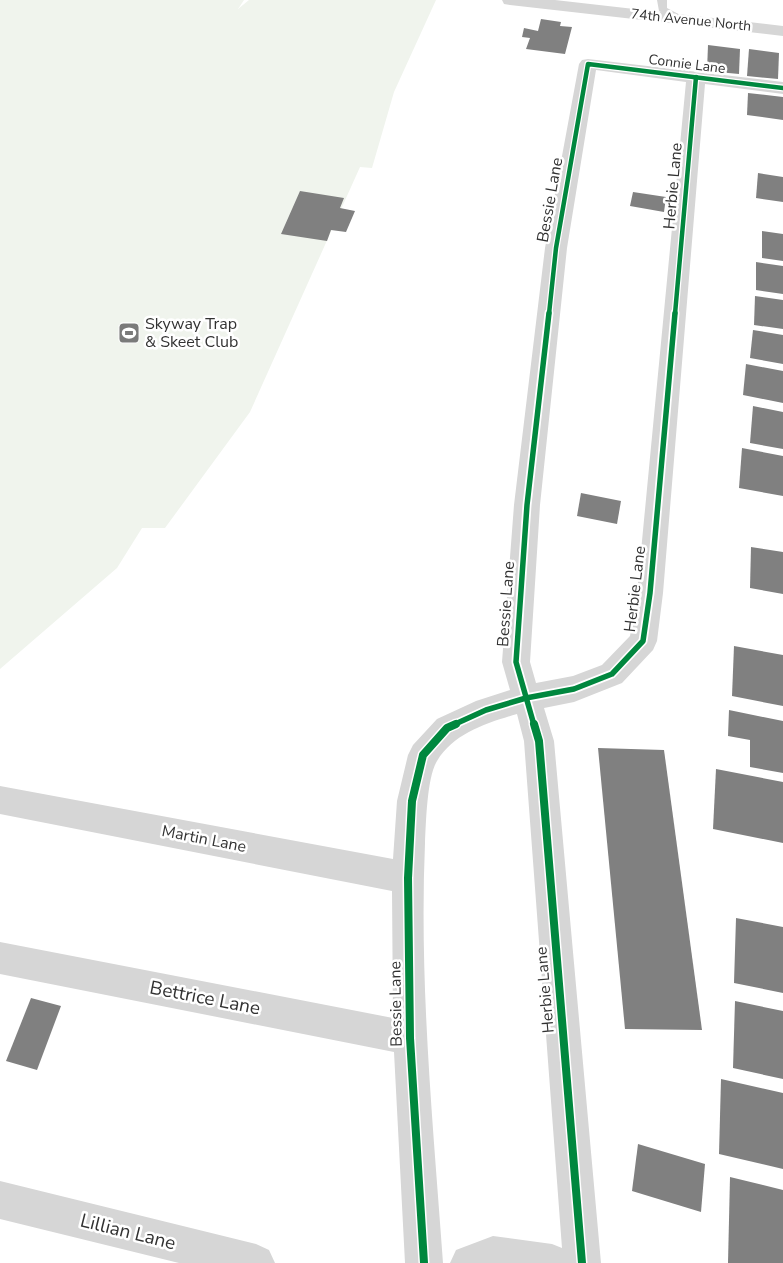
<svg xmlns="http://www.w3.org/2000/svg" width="783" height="1263" font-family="'Nunito Sans',sans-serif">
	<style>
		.green { fill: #f0f4ed }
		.building { fill: #808080 }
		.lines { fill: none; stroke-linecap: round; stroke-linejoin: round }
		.lane { fill: #d6d6d6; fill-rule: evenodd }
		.street { fill: #d6d6d6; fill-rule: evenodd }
		.cycleway-far2-casing { stroke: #fff; stroke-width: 7 }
		.cycleway-far1-casing { stroke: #fff; stroke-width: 9 }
		.cycleway-casing { stroke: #fff; stroke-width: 11 }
		.cycleway-far2 { stroke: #00873e; stroke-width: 4.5 }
		.cycleway-far1 { stroke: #00873e; stroke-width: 5.5 }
		.cycleway { stroke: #00873e; stroke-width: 8 }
		.labels { text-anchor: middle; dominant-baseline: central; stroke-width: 5; stroke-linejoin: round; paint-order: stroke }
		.far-street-label { font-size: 14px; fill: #323232; stroke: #fff }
		.street-label { font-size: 16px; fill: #323232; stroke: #fff }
		.poi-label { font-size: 16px; fill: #323232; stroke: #fff; text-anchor: start }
		.near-street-label { font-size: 19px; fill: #323232; stroke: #fff }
	</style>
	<rect width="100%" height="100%" fill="#fff"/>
	<path class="green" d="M0,0H244L238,9L249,0H436L394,92L372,168L360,167L250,412L165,528H142L117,568L0,669Z"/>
	<g class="building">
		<path d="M541,19L561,22L560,26L572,27L565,54L526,49L530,38L522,37L524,28L538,31Z"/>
		<path d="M708,45L740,49L739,74L707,71Z"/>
		<path d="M749,49L779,53L778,79L747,76Z"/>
		<path d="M748,93L783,97V120L747,115Z"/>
		<path d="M758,173L783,177V202L756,198Z"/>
		<path d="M300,191L344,198L340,208L355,211L346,232L331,230L327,241L281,234Z"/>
		<path d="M633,192L666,197L664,212L630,206Z"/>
		<path d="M762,231L783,234V261L762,258Z"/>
		<path d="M756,262L783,266V294L756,290Z"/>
		<path d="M755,296L783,300V329L754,325Z"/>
		<path d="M753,330L783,335V364L750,358Z"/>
		<path d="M746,364L783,371V403L743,395Z"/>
		<path d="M753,406L783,412V449L750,443Z"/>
		<path d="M742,448L783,456V496L739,488Z"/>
		<path d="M581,493L621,501L617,524L577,516Z"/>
		<path d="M751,547L783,552V594L750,588Z"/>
		<path d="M734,646L783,655V706L732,696Z"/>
		<path d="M729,710L783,721V773L750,767V740L728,736Z"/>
		<path d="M598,748L664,750L702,1030L625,1029Z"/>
		<path d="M716,769L783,782V843L713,829Z"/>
		<path d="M736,918L783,927V993L734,983Z"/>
		<path d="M31,998L61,1006L37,1070L6,1061Z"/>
		<path d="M735,1001L783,1011V1079L733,1068Z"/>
		<path d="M721,1079L783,1093V1169L719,1154Z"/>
		<path d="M638,1144L705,1164L701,1212L632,1191Z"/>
		<path d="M730,1177L783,1190V1263H728Z"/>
	</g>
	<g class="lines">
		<path class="lane" d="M657,0H667V8L686,18V22H680L659,11Z"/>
		<g class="street">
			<path d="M502,0H555L783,26V36L510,5L504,4Z"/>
			<path d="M588,59L783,82V94L705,84L663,593L657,641L653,650L622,683L574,702L544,708L554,741L601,1263H450L456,1250L493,1236L552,1244L562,1248L524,741L517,714C487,723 454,733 437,761C427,777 426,823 425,843C419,983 433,1123 443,1263H405L394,1052L0,974V942L393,1018L392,891L0,814V786L393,859L397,801L408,755L413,745L437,719L476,701L510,690L502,662L514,505L545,248L579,64L582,60ZM596,70L686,82L637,593L630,636L602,665L573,676L536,683L530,662L540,505L567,248Z"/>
			<path d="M0,1181L256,1244L269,1250L275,1263H179L0,1219Z"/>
		</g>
		<g class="cycleway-far2-casing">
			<g id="cycleway-far2">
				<path d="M549,314L556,248L588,64L783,88"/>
				<path d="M675,314L696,77"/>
			</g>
		</g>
		<g class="cycleway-far1-casing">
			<g id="cycleway-far1">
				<path d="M453,725L486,710L526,698L574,689L612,674L643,641L650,593L675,313"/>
				<path d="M534,725L516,662L527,505L549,313"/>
			</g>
		</g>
		<g class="cycleway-casing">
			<g id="cycleway">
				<path d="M534,724L539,741L582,1263"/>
				<path d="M424,1263L410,1038L408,878L412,801L423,755L447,728L456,724"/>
			</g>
		</g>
		<use href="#cycleway-far2" class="cycleway-far2"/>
		<use href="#cycleway-far1" class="cycleway-far1"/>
		<use href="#cycleway" class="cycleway"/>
	</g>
	<defs>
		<g id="stadium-square" transform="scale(1.125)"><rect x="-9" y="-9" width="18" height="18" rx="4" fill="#7a7a7a" stroke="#fff"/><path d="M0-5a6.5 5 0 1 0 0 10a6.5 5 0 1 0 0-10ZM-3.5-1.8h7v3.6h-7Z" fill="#fff"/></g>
	</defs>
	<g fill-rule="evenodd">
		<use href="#stadium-square" x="129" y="333"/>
	</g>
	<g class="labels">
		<g class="far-street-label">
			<text transform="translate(691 20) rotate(6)">74th Avenue North</text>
			<text transform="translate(687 64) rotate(7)">Connie Lane</text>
		</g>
		<g class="street-label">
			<text transform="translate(673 186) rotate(-85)">Herbie Lane</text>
			<text transform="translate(550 200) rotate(-80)">Bessie Lane</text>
			<text transform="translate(635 589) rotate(-83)">Herbie Lane</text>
			<text transform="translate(506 604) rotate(-86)">Bessie Lane</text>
			<text transform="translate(204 839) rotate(11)">Martin Lane</text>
			<text transform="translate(545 990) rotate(-95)">Herbie Lane</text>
			<text transform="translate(396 1004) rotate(-91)">Bessie Lane</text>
		</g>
		<g class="poi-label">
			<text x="145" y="324">Skyway Trap<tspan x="145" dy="18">&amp; Skeet Club</tspan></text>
		</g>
		<g class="near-street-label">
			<text transform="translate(205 998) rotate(11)">Bettrice Lane</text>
			<text transform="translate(128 1232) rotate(14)">Lillian Lane</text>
		</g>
	</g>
</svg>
